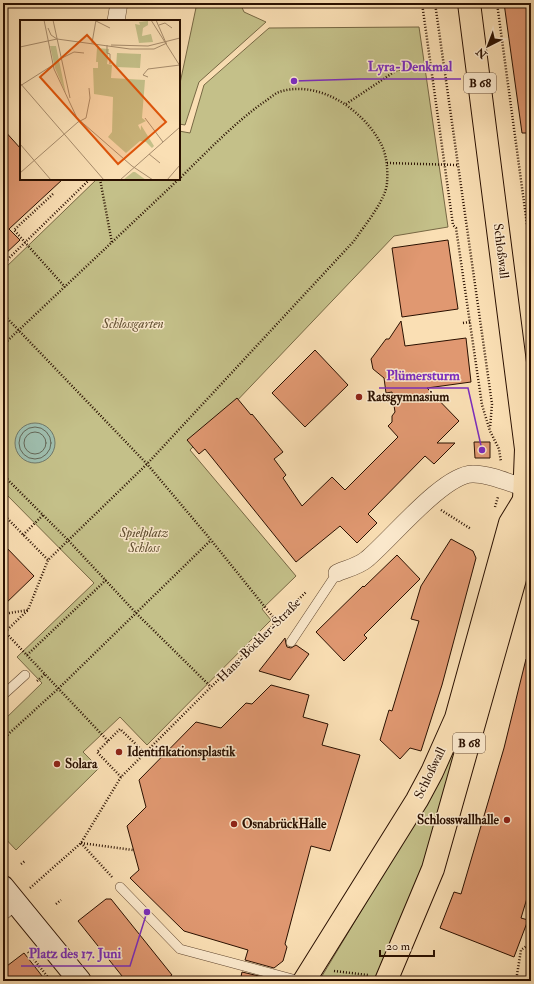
<svg xmlns="http://www.w3.org/2000/svg" width="534" height="984" font-family="'IM FELL Double Pica',serif">
	<style>
		.green { fill: #c4c089; stroke: #776844 }
		.water { fill: #9ebdad; stroke: #707868 }
		.lines { fill: none; stroke-linecap: round; stroke-linejoin: round }
		.shore { stroke: #646656; stroke-width: 1 }
		.building { fill: #e09871; stroke: #2a1000 }
		.lane-casing { stroke: #5e442d; stroke-width: 10 }
		.street-casing { stroke: #5e442d; stroke-width: 18 }
		.secondary-casing { stroke: #2a1000; stroke-width: 24 }
		.primary-casing { stroke: #2a1000; stroke-width: 24 }
		.path { stroke: #2a1000; stroke-width: 2.5; stroke-dasharray: 1 2; stroke-linecap: butt }
		.lane { stroke: #fceace; stroke-width: 9 }
		.street { stroke: #fceace; stroke-width: 17 }
		.secondary { stroke: #fceace; stroke-width: 22 }
		.primary { stroke: #fadfb4; stroke-width: 22 }
		.poi-dot { fill: #8f2418; stroke: #fceace; stroke-width: 1.5 }
		.labels { text-anchor: middle; dominant-baseline: central; stroke-width: 3; stroke-linejoin: round; paint-order: stroke }
		.shield { fill: #fceace; stroke: #69513e; stroke-width: 1 }
		.shield-label { font-size: 12px; font-weight: bold; fill: #2a1000 }
		.street-label { font-size: 13px; fill: #2a1000; stroke: #fceace }
		.park-label { font-size: 13px; font-style: italic; fill: #604e30; stroke: #fceace }
		.poi-label { font-size: 13px; font-weight: bold; fill: #2a1000; stroke: #fceace; text-anchor: start }
		.inset-road { fill: none; stroke: #a78c6c; stroke-width: 1 }
		.view { fill: #de550b; fill-opacity: 0.15; stroke: #de550b; stroke-width: 2 }
		.inset-edge { fill: none; stroke: #2a1000; stroke-width: 2 }
		.leader { fill: none; stroke: #7b2cbf; stroke-width: 1.5 }
		.callout-dot { fill: #7b2cbf; stroke: #fceace; stroke-width: 1.5 }
		.callout-label { font-size: 14px; text-anchor: middle; font-weight: bold; fill: #7b2cbf; stroke: #fceace; stroke-width: 3; stroke-linejoin: round; paint-order: stroke }
	</style>
	<rect width="100%" height="100%" fill="#fadfb4"/>
	<filter id="stains"><feTurbulence type="fractalNoise" baseFrequency=".005" numOctaves="4"/><feColorMatrix values="0 0 0 0 .2 0 0 0 0 .09 0 0 0 0 .02 0 0 0 .5 -.17"/></filter>
	<radialGradient id="worn" r=".72"><stop offset=".6" stop-color="#630" stop-opacity="0"/><stop offset="1" stop-color="#630" stop-opacity=".3"/></radialGradient>
	<g class="green">
		<path d="M197,3H240L244,12L266,22L199,82L185,125L179,124V88Z"/>
		<path d="M419,27L448,227L394,236L190,450L296,576L262,609L271,620L147,745L120,717L83,752L99,768L16,850L3,836V721L42,683L17,657L94,583L3,491V270L97,179H179V131L190,133L204,85L269,28Z"/>
		<path d="M464,730L423,867L376,981H319L425,805Z"/>
	</g>
	<circle class="water" cx="35" cy="443" r="20"/>
	<g class="lines">
		<g class="shore">
			<circle cx="35" cy="443" r="16"/>
			<circle cx="35" cy="443" r="11"/>
		</g>
	</g>
	<g class="building">
		<path d="M504,3H531V133H522Z"/>
		<path d="M3,129L21,149V179H63L9,229L20,240L3,256Z"/>
		<path d="M448,240L458,309L402,317L392,248Z"/>
		<path d="M401,321L405,346L466,338L471,382L427,388L459,421L437,443H455L434,464L425,456L368,514L377,523L357,543L340,526L296,562L205,449L199,454L187,440L237,398L251,415L252,414L283,452L274,459L286,475L283,478L302,506L332,477L345,490L398,437L388,426L392,422V416L395,412L392,392L386,393L384,378L373,369L371,359L386,339H389Z"/>
		<path d="M315,350L348,385L305,427L272,393Z"/>
		<path d="M474,442H490V458H475Z"/>
		<path d="M451,539L473,551L476,558L442,685L421,751L410,748L400,759L380,740L389,710L392,711L419,621L411,619L421,586Z"/>
		<path d="M3,544L34,576L3,606Z"/>
		<path d="M397,555L420,579L364,635L367,638L344,661L316,632L363,586L364,587Z"/>
		<path d="M285,638L286,644L287,647L291,648L296,645L309,654L290,680L259,671Z"/>
		<path d="M526,659L531,660V885L521,918L528,920L514,957L440,928L454,892L461,894L504,748Z"/>
		<path d="M271,685L309,695L303,717L328,724L322,745L360,755L330,851L311,846L285,944L287,947L283,961L274,968L245,960L248,950L184,931L130,878L139,870L127,826L146,807L139,780L196,722L221,728L246,703L252,704Z"/>
		<path d="M106,899H111L172,975L164,981H126L78,921Z"/>
		<path d="M24,953L46,981H3V969Z"/>
		<path d="M242,972L263,977L258,981H240Z"/>
	</g>
	<g class="lines">
		<g class="lane-casing">
			<g id="lane">
				<path d="M291,642L337,573"/>
				<path d="M3,695L25,675"/>
				<path d="M120,887L180,949L300,981"/>
			</g>
		</g>
		<g class="street-casing">
			<g id="street">
				<path d="M116,21L119,3"/>
				<path d="M337,573C346,569 359,566 367,559C391,539 443,475 472,474C488,473 515,485 531,490"/>
				<path d="M3,911L15,901"/>
			</g>
		</g>
		<g class="secondary-casing">
			<path id="secondary" d="M3,887L80,981"/>
		</g>
		<g class="primary-casing">
			<g id="primary">
				<path d="M304,981L417,800L432,772L456,718L510,523L524,500"/>
				<path d="M386,981L433,869L530,526L524,500L526,449L469,3"/>
			</g>
		</g>
		<g class="path">
			<path d="M422,3L453,225L456,228L482,405L490,431L499,449L501,462"/>
			<path d="M435,3L492,404L490,428"/>
			<path d="M497,3L531,254"/>
			<path d="M346,104L397,70L431,66"/>
			<path d="M387,163L457,165"/>
			<path d="M100,179L112,243"/>
			<path d="M53,194L14,230L65,287"/>
			<path d="M3,264L90,179"/>
			<path d="M3,314L147,464L211,540L277,622"/>
			<path d="M463,323L470,322"/>
			<path d="M3,345L179,179"/>
			<path d="M3,475L68,540L136,613L211,687"/>
			<path d="M495,507L498,497"/>
			<path d="M441,510L471,529"/>
			<path d="M3,514L48,560"/>
			<path d="M23,535L43,515"/>
			<path d="M3,614L28,610"/>
			<path d="M27,655L106,580"/>
			<path d="M37,681L45,674"/>
			<path d="M3,739L59,688L211,540"/>
			<path d="M108,741L5,632L28,610L48,560L147,464L354,241C364,226 386,200 387,183C388,170 387,154 380,142C362,109 318,79 279,92C274,94 269,99 264,102C233,124 207,152 179,179"/>
			<path d="M121,777L97,752L120,729L145,753"/>
			<path d="M81,843L112,877"/>
			<path d="M81,843L133,850"/>
			<path d="M21,864L25,861"/>
			<path d="M30,888L81,843L121,777L306,592"/>
			<path d="M56,904L61,900"/>
			<path d="M28,952L51,981"/>
			<path d="M334,971L368,975"/>
			<path d="M516,981L521,950L531,943"/>
		</g>
		<use href="#lane" class="lane"/>
		<use href="#street" class="street"/>
		<use href="#secondary" class="secondary"/>
		<use href="#primary" class="primary"/>
	</g>
	<g class="poi-dot">
		<circle cx="359" cy="397" r="4"/>
		<circle cx="119" cy="752" r="4"/>
		<circle cx="57" cy="764" r="4"/>
		<circle cx="507" cy="820" r="4"/>
		<circle cx="234" cy="824" r="4"/>
	</g>
	<g class="labels">
		<g class="shield">
			<rect x="464" y="73" width="32" height="20" rx="3"/>
			<rect x="453" y="733" width="32" height="20" rx="3"/>
		</g>
		<g class="shield-label">
			<text x="480" y="83">B 68</text>
			<text x="469" y="743">B 68</text>
		</g>
		<g class="street-label">
			<text transform="translate(501 251) rotate(83)">Schloßwall</text>
			<text transform="translate(259 640) rotate(-45)">Hans-Böckler-Straße</text>
			<text transform="translate(430 773) rotate(-64)">Schloßwall</text>
		</g>
		<g class="park-label">
			<text x="133" y="324">Schlossgarten</text>
			<text x="144" y="533">Spielplatz<tspan x="144" dy="15">Schloss</tspan></text>
		</g>
		<g class="poi-label">
			<text x="367" y="397">Ratsgymnasium</text>
			<text x="127" y="752">Identifikationsplastik</text>
			<text x="65" y="764">Solara</text>
			<text x="499" y="820" text-anchor="end">Schlosswallhalle</text>
			<text x="242" y="824">OsnabrückHalle</text>
		</g>
	</g>
	<g transform="translate(20 20)">
		<rect width="160" height="160" fill="#fadfb4"/>
		<path d="M128,1V5L123,8L122,16L131,14L133,22L119,23L115,4L120,5L119,2ZM30,26H36L46,74L35,48ZM77,28L89,29L87,44L92,45L91,58L125,60L122,98L126,101L118,105L121,111L120,121L106,133L88,117L92,112L93,77L74,74L73,48H78V42H76ZM97,33L121,34L120,48L96,47ZM121,105L134,126L132,128L126,122L120,121ZM113,152H115L126,160H103Z" fill="#c4c089"/>
		<path class="inset-road" d="M24,0L34,49L57,98L112,146L133,160M33,0L50,78M102,0H116M131,0L160,46M136,0L146,23M76,1L90,8M139,5L145,3L152,8M28,8L31,15L37,19M37,19L110,29H134L147,23M72,23L76,0M87,25V33L90,34V44M91,25L128,26L160,18M0,27L37,19M40,39L54,32L64,33M128,57L123,55L128,49L160,45M0,63L84,160M0,66L33,45M125,98L143,122M0,124L31,160M129,134L140,143M0,153L58,102L66,98L70,78L69,68M100,160L160,107M147,160L160,145"/>
		<path class="view" d="M67,15L146,102L98,144L20,57Z"/>
		<rect width="160" height="160" class="inset-edge"/>
	</g>
	<path class="leader" d="M294 81L360 79H461M482 450L468 388H379M147 912L130 966H21"/>
	<g class="callout-dot">
		<circle cx="294" cy="81" r="4"/>
		<circle cx="482" cy="450" r="4"/>
		<circle cx="147" cy="912" r="4"/>
	</g>
	<g class="callout-label">
		<text x="410" y="71">Lyra-Denkmal</text>
		<text x="423" y="380">Plümersturm</text>
		<text x="75" y="958">Platz des 17. Juni</text>
	</g>
	<rect width="534" height="984" fill="none" stroke="#fadfb4" stroke-width="16"/>
	<rect x="4" y="4" width="526" height="976" fill="none" stroke="#2a1000" stroke-width="2"/>
	<rect x="8" y="8" width="518" height="968" fill="none" stroke="#2a1000"/>
	<g transform="translate(488 46) rotate(222)" stroke="#fceace" stroke-width="3" paint-order="stroke">
	<path d="M0-3L7 15L0 10L-7 15Z" fill="#2a1000"/>
	<text y="-6" font-size="11" font-weight="bold" text-anchor="middle" fill="#2a1000">N</text>
	</g>
	<path d="M380 950v6h54v-6" fill="none" stroke="#2a1000" stroke-width="2"/>
	<text x="386" y="950" font-size="12" fill="#2a1000" stroke="#fceace" stroke-width="3" paint-order="stroke">20 m</text>
	<rect width="100%" height="100%" filter="url(#stains)"/>
	<rect width="100%" height="100%" fill="url(#worn)"/>
</svg>
